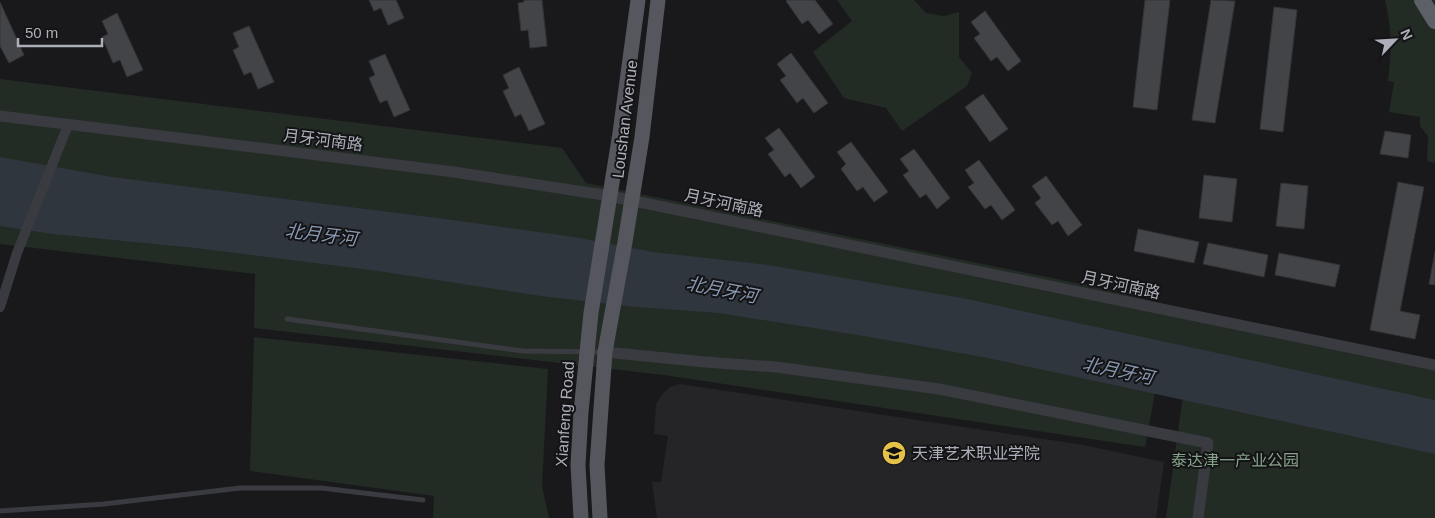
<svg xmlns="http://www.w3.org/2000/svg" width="1435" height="518" font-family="Arial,'Noto Sans SC',sans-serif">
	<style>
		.built { fill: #252528 }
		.green { fill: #232b25 }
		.water { fill: #30363e }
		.building { fill: #434448; stroke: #343337 }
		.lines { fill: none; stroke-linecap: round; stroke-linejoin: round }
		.service { stroke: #3a3b40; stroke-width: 5 }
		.minor { stroke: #3a3b40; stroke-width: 10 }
		.tertiary { stroke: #3a3b40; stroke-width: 11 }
		.primary { stroke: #56575e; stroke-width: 15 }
		.trunk { stroke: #5e6067; stroke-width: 16 }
		.labels { text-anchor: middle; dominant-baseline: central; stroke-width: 4; stroke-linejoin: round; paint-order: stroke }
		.street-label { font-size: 16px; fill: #acafb9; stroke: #141416 }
		.poi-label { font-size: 16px; fill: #acafb9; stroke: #141416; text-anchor: start }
		.park-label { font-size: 16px; fill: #85a38a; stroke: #141416 }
		.water-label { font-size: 18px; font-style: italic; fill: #8798b1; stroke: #141416 }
	</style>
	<rect width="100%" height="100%" fill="#19191b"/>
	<path class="built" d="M680,384L1083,445L1164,462L1156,518H657L652,482H661L668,436L654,434L656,404L662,394L670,387Z"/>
	<g class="green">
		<path d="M837,0H914L926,13L944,16L959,12V57L972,73L967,86L902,131L886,108L844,98L813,52L852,21Z"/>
		<path d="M1385,0H1435V163L1427,161L1428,136L1420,126V117L1389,112L1394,82L1388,81C1392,50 1392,30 1385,0Z"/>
		<path d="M0,79L562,148L586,183L1086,285L1409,363L1435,367V432L1158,377L1145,447L664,375L254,328L255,274L0,244Z"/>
		<path d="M254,337L548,369L542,486L549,518H433L434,496L250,471Z"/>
		<path d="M1184,388L1435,442V518H1166Z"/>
	</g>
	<path class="water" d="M0,157L112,177L445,219L574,237L653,252L768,265L962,298L1435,400V454L983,357L864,336L719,313L637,307L541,296L378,271L196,248L53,234L0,226Z"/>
	<g class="building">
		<path d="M369,0H396L404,18L388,25L381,8L374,11Z"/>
		<path d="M524,0H542L547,46L530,48L528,30L521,31L518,3L524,2Z"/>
		<path d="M787,0H815L833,24L819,34L808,20L802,24L786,1Z"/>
		<path d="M1145,0H1170L1157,110L1133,107Z"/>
		<path d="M1211,0L1235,1L1215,123L1192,120Z"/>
		<path d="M0,2L24,55L9,63L0,46Z"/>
		<path d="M1274,7L1297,10L1283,132L1260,129Z"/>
		<path d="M985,11L1021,61L1008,71L997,57L991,61L974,38L980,34L971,22Z"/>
		<path d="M117,13L143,70L127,77L120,60L113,63L102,37L108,34L102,21Z"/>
		<path d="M249,26L274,82L258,89L251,72L244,75L233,50L239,47L233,33Z"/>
		<path d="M791,53L828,103L814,113L803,98L797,103L780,80L786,76L777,64Z"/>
		<path d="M385,54L410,110L394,117L387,100L380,103L369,78L375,75L369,61Z"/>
		<path d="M519,67L545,124L529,131L521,114L515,117L503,91L509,88L503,75Z"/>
		<path d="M983,94L1008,129L990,142L965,107Z"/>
		<path d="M779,128L815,177L801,188L790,173L785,177L768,154L774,150L765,138Z"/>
		<path d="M1385,131L1411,135L1408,158L1380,154Z"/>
		<path d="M851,142L888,192L874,202L863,187L857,191L841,169L846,164L837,152Z"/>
		<path d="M914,149L950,198L937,209L926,194L920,198L903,175L909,171L900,159Z"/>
		<path d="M979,160L1015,210L1002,220L991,205L985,209L968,187L974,183L965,170Z"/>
		<path d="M1204,175L1237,179L1232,222L1199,218Z"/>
		<path d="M1046,176L1082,225L1068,236L1058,221L1052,225L1035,203L1041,198L1032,186Z"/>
		<path d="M1398,182L1424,187L1400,311L1420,315L1415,339L1370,330Z"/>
		<path d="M1281,183L1308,186L1304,229L1276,226Z"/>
		<path d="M1138,229L1199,242L1194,263L1134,251Z"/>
		<path d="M1208,243L1268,255L1264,277L1203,264Z"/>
		<path d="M1435,252V285L1429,284Z"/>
		<path d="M1279,253L1340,265L1335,287L1275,275Z"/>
	</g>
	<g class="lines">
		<g class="service">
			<path d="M287,319L523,351L602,352"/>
			<path d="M0,511L104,504L240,488H321L423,500"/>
		</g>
		<path class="minor" d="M0,307L17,253L68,125"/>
		<g class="tertiary">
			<path d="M0,116L454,172L610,196L1435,365"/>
			<path d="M605,352L705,362L776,367L939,389L1208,443L1198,518"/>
		</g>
		<g class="primary">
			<path d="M581,518L578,465L581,412L591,313L620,133L638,0"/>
			<path d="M600,518L597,465L605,352L625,242L642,137L658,0"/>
		</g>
		<path class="trunk" d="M1422,0L1435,21"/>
	</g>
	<defs>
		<g id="school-disc" transform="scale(1.25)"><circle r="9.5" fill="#e4c248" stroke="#141416"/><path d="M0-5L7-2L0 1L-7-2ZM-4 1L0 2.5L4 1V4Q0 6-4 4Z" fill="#111"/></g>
	</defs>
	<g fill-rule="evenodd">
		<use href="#school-disc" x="894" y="453"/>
	</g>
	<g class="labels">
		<g class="street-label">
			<text transform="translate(625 119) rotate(-83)">Loushan Avenue</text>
			<text transform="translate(323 140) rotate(7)">月牙河南路</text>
			<text transform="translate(724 203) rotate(12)">月牙河南路</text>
			<text transform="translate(1121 285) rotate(12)">月牙河南路</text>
			<text transform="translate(565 414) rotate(-86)">Xianfeng Road</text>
		</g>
		<g class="poi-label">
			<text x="912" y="453">天津艺术职业学院</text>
		</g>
		<g class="park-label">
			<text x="1235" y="460">泰达津一产业公园</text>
		</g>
		<g class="water-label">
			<text transform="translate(321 235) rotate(7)">北月牙河</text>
			<text transform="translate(722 290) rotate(11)">北月牙河</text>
			<text transform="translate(1118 371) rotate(12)">北月牙河</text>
		</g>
	</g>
	<g transform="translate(1395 40) rotate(65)" stroke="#141416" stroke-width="4" paint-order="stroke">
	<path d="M0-4L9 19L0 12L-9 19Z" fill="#acafb9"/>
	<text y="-8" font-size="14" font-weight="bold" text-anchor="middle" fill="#acafb9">N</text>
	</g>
	<path d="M18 38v8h84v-8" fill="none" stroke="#acafb9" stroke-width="2.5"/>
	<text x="25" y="38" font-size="15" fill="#acafb9" stroke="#141416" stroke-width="4" paint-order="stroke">50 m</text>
</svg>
